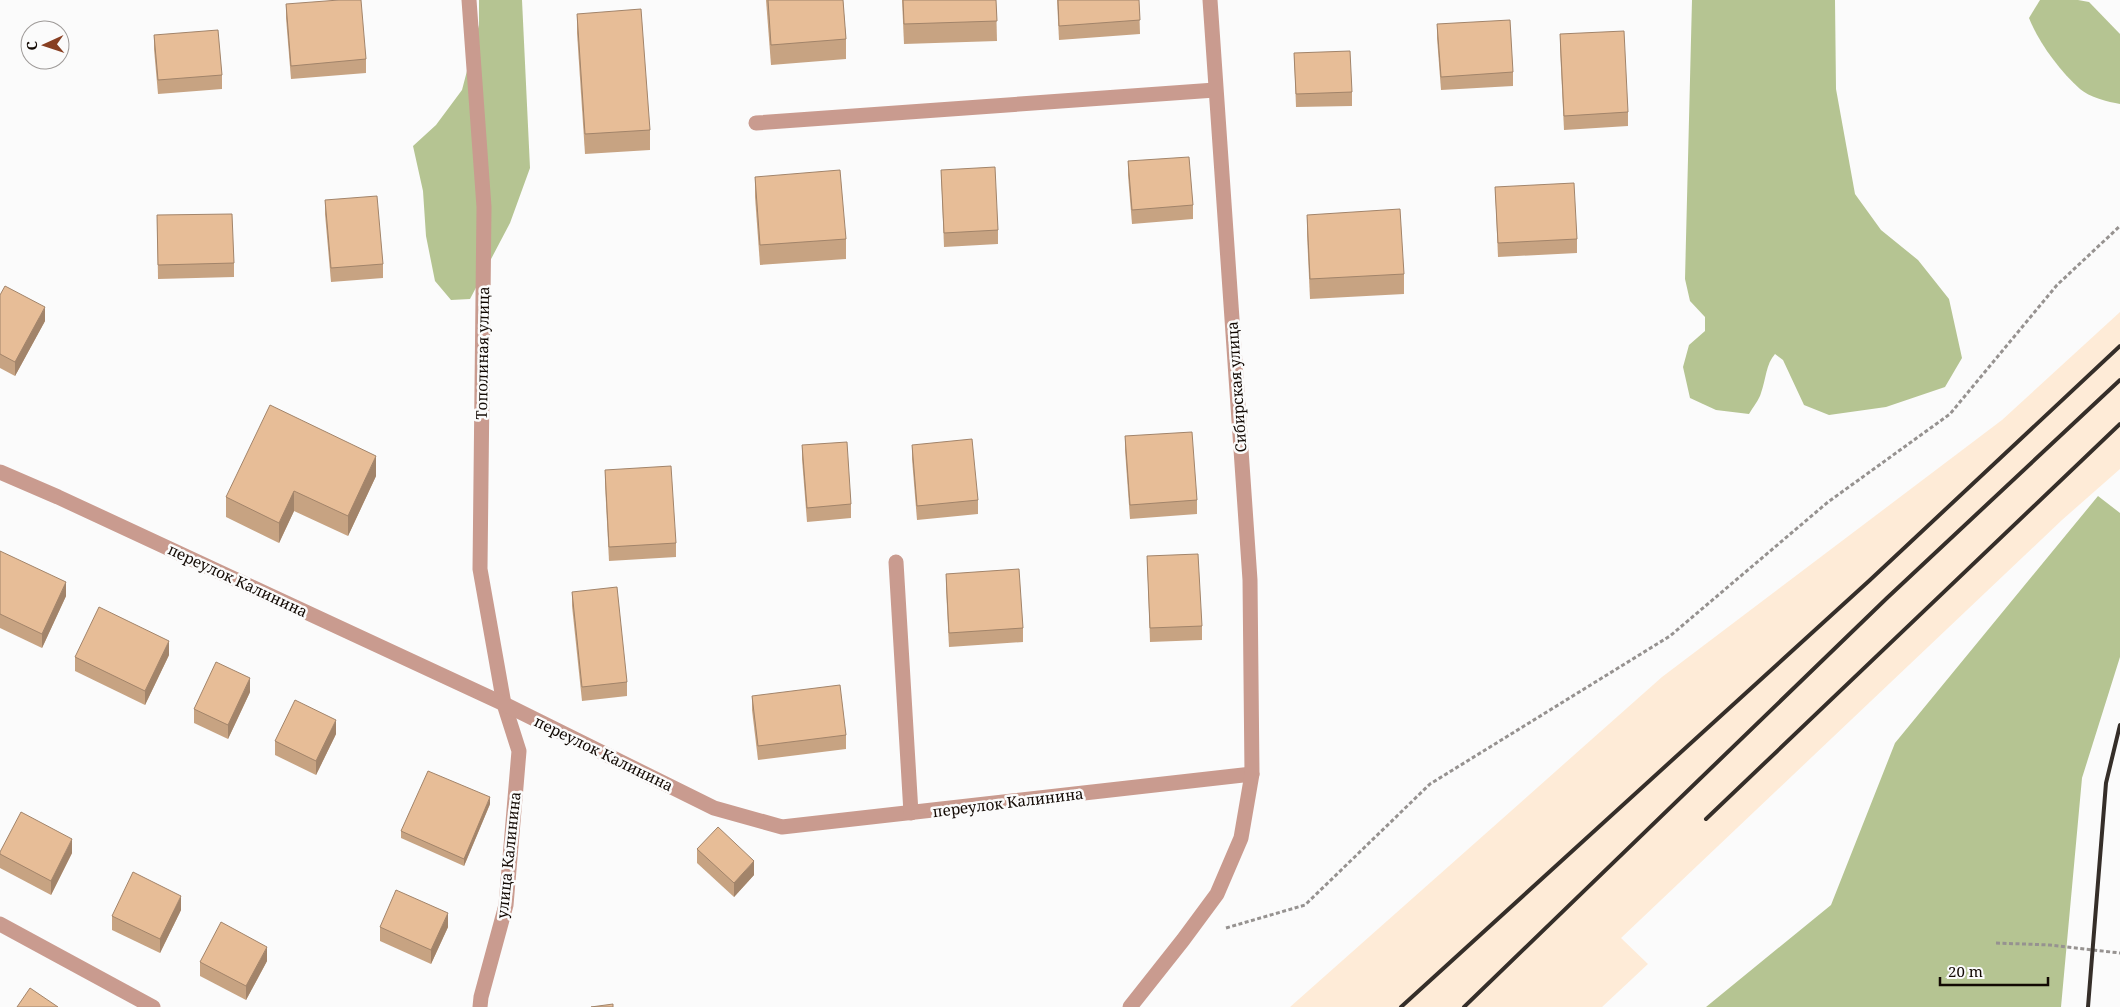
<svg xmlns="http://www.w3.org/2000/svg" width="2120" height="1007" font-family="'Noto Serif',serif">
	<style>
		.built { fill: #feebd7 }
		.forest { fill: #b5c492 }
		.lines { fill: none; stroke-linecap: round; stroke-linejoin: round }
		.path { stroke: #969290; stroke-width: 3; stroke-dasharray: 4 2.5; stroke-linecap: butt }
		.minor { stroke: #c99b8f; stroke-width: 15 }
		.rail { stroke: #352e29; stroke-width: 4 }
		.wall { fill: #c7a382 }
		.shaded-wall { fill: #a2846a }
		.building { fill: #e7bd97; stroke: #a2846a }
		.labels { text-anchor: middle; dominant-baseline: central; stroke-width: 5; stroke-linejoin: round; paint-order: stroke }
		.street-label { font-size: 15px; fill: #120903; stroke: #fbfbfb }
	</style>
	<rect width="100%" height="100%" fill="#fbfbfb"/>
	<path class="built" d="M2120,312V469L2062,520L1621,938L1648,964L1602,1007H1290L1662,677L2002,420Z"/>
	<g class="forest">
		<path d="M479,0H522L530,168L510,223L470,299L451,300L435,281L426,236L423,191L413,146L436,125L462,90L479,25Z"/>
		<path d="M1692,0H1835L1836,89L1855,194L1881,230L1918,260L1949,299L1962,358L1945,387L1886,407L1829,415L1804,405L1783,360L1775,354C1766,364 1766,379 1761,393C1759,400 1753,407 1749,414L1716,410L1690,398L1683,367L1689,345L1705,331V317L1690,301L1685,279Z"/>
		<path d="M2040,0H2078L2089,2L2120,34V104C2108,102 2089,97 2080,89C2060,71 2039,43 2029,18Z"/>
		<path d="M2098,496L2120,513V657L2082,778L2061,1007H1706L1831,905L1895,743Z"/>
	</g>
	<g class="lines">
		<g class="path">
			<path d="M1226,928L1305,905L1430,784L1670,636L1828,502L1950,414L2057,285L2120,226"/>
			<path d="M1996,943L2050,945L2120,953"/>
		</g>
		<g class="minor">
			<path d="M469,0L484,207L480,569L504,704L519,751L506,905L481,997L480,1007"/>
			<path d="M756,123L1215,90"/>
			<path d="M0,472L58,497L504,704L714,808L782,827L1252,774"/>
			<path d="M896,562L911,813"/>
			<path d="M0,924L153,1007"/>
			<path d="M1130,1007L1183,940L1217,894L1241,838L1252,774L1250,580L1210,0"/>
		</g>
		<g class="rail">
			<path d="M1706,819L2120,424"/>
			<path d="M1401,1007L1870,580L2120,346"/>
			<path d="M1464,1007L1887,598L2120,380"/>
			<path d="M2088,1007L2106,783L2120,725"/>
		</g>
	</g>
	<g class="wall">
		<path d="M766,0H843L846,39V59L771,65Z"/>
		<path d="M902,0H996L997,41L904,44Z"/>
		<path d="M1057,0H1139L1140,34L1059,40Z"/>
		<path d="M286,4L366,59V73L291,79L286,18Z"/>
		<path d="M577,14L650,130V150L585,154L577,33Z"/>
		<path d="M1437,24L1513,72V86L1441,90L1437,38Z"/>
		<path d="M1560,34L1628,112V126L1564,130L1560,48Z"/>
		<path d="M154,35L222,75V89L158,94L154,49Z"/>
		<path d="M1294,53L1352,92V106L1296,107Z"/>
		<path d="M1128,161L1193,205V219L1132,224L1128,175Z"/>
		<path d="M941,170L998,230V244L944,247Z"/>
		<path d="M755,177L846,239V259L760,265L755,197Z"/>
		<path d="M1495,187L1577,239V253L1498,257Z"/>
		<path d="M325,200L383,264V278L331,282L325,214Z"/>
		<path d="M157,215L234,263V277L158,279Z"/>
		<path d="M1307,215L1404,274V294L1310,299L1307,234Z"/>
		<path d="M0,295L45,321L15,376L0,368Z"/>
		<path d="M1125,436L1197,500V514L1130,519L1125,450Z"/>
		<path d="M802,445L851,504V518L807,522L802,459Z"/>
		<path d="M912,445L978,500V514L917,520L912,459Z"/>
		<path d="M605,470L676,543V557L609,561L605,484Z"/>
		<path d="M376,476L348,536L294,511L279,543L226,517V497Z"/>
		<path d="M0,551L66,596L42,648L0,628Z"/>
		<path d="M1147,556L1202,626V640L1150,642Z"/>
		<path d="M946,574L1023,628V642L949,647L946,588Z"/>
		<path d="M572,592L627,682V696L582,701L572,606Z"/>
		<path d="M169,655L145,705L75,671V657Z"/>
		<path d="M250,692L228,739L194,723V709Z"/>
		<path d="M752,696L846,735V749L758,760L752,710Z"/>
		<path d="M336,734L316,775L275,755V741Z"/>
		<path d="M490,804L464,866L401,838V831Z"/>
		<path d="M697,849L754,875L734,897L697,863Z"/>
		<path d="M0,852L72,853L51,895L0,868Z"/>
		<path d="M181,910L160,953L112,930V916Z"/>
		<path d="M380,927H448L431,964L380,941Z"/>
		<path d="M267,961L246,1000L200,976V962Z"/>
	</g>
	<g class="shaded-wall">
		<path d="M45,307V321L15,376V362Z"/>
		<path d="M376,456V476L348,536V516Z"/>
		<path d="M294,491V511L279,543V523Z"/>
		<path d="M66,582V596L42,648V634Z"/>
		<path d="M169,641V655L145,705V691Z"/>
		<path d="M250,678V692L228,739V725Z"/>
		<path d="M336,720V734L316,775V761Z"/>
		<path d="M490,797V804L464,866V859Z"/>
		<path d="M72,839V853L51,895V881Z"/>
		<path d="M754,861V875L734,897V883Z"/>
		<path d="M181,896V910L160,953V939Z"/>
		<path d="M448,913V927L431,964V950Z"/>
		<path d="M267,947V961L246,1000V986Z"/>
	</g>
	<g class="building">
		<path d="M339,0H361L366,59L291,66L286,4Z"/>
		<path d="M768,0H843L846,39L771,45Z"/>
		<path d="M903,0H996L997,21L904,24Z"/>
		<path d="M1058,0H1139L1140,20L1059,26Z"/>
		<path d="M641,9L650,130L585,134L577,14Z"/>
		<path d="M1510,20L1513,72L1441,77L1437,24Z"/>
		<path d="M218,30L222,75L158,80L154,35Z"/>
		<path d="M1624,31L1628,112L1564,116L1560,34Z"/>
		<path d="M1350,51L1352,92L1296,94L1294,53Z"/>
		<path d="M1189,157L1193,205L1132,210L1128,161Z"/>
		<path d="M995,167L998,230L944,233L941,170Z"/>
		<path d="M840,170L846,239L760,245L755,177Z"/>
		<path d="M1574,183L1577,239L1498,243L1495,187Z"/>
		<path d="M377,196L383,264L331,268L325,200Z"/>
		<path d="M1400,209L1404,274L1310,279L1307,215Z"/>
		<path d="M232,214L234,263L158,265L157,215Z"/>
		<path d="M5,286L45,307L15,362L0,354V295Z"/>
		<path d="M270,405L376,456L348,516L294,491L279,523L226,497Z"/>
		<path d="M1192,432L1197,500L1130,505L1125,436Z"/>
		<path d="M972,439L978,500L917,506L912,445Z"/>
		<path d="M847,442L851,504L807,508L802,445Z"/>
		<path d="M671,466L676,543L609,547L605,470Z"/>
		<path d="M0,551L66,582L42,634L0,614Z"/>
		<path d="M1198,554L1202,626L1150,628L1147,556Z"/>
		<path d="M1019,569L1023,628L949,633L946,574Z"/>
		<path d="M617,587L627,682L582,687L572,592Z"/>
		<path d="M99,607L169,641L145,691L75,657Z"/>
		<path d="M216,662L250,678L228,725L194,709Z"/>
		<path d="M840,685L846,735L758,746L752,696Z"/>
		<path d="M295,700L336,720L316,761L275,741Z"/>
		<path d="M428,771L490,797L464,859L401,831Z"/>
		<path d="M21,812L72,839L51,881L0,854V852Z"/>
		<path d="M718,827L754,861L734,883L697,849Z"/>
		<path d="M133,872L181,896L160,939L112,916Z"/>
		<path d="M396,890L448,913L431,950L380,927Z"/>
		<path d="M221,922L267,947L246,986L200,962Z"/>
		<path d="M30,988L58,1007H17Z"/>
		<path d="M613,1004V1007H591Z"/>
	</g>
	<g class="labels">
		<g class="street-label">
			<text transform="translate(482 353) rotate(-89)">Тополиная улица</text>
			<text transform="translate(1236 387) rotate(-94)">Сибирская улица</text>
			<text transform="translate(238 580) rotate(25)">переулок Калинина</text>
			<text transform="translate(604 753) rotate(26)">переулок Калинина</text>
			<text transform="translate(1008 802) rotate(-7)">переулок Калинина</text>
			<text transform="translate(508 855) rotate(-84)">улица Калинина</text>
		</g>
	</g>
	<g transform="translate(45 45) rotate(267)"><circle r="24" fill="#fbfbfb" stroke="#9e9a98"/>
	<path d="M0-4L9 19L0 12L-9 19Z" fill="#883f22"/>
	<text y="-8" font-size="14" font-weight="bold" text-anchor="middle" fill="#120903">С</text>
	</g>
	<path d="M1940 977v8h108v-8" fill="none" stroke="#120903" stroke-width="2.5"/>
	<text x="1948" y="977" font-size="15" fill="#120903" stroke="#fbfbfb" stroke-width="4" paint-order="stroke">20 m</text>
</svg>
